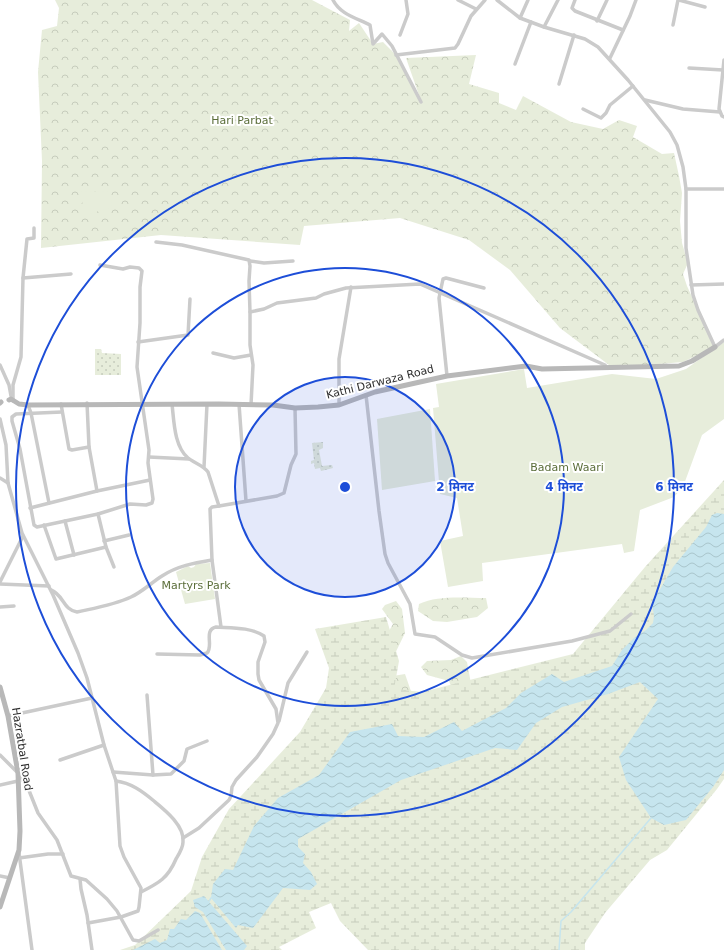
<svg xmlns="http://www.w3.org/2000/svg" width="724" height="950" font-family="'DejaVu Sans','Noto Sans Devanagari',sans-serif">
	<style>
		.grass { fill: url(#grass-dots) }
		.forest { fill: url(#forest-crowns) }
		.wetland { fill: url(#wetland-marsh) }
		.park { fill: #e7eddb }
		.water { fill: url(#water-waves) }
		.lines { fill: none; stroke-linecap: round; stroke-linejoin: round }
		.stream { stroke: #c6e5ee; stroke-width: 1.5 }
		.street { stroke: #cbcbcb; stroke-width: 3.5 }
		.secondary { stroke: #b8b8b8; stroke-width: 5 }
		.ring { fill: none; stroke: #1d4ed8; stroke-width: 2 }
		.labels { text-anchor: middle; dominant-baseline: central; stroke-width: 4; stroke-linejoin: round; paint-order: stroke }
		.park-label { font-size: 11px; fill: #5a6d39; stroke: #fff }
		.street-label { font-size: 11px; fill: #2e2e2e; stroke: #fff }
		.centre { fill: #1d4ed8; stroke: #fff; stroke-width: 2 }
		.ring-label { font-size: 12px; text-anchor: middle; font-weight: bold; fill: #1d4ed8; stroke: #fff; stroke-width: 4; stroke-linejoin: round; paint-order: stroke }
	</style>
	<defs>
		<pattern id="grass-dots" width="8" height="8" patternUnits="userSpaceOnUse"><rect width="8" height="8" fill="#e7eddb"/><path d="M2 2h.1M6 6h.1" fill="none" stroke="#c6ccbc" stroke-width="1.8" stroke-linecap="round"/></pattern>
		<pattern id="forest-crowns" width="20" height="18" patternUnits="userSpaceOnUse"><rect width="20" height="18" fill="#e7eddb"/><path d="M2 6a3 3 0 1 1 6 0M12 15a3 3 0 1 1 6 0" fill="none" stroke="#c6ccbc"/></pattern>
		<pattern id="wetland-marsh" width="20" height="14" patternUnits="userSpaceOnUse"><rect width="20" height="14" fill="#e7eddb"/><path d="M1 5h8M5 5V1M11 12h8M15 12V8" fill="none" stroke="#c6ccbc"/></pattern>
		<pattern id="water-waves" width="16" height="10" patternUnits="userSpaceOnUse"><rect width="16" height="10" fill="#c6e5ee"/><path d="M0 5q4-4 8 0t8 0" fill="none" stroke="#aac5cc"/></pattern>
	</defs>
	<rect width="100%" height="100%" fill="#fff"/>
	<g class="grass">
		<path d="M95,349H101L102,353L121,354V375H95Z"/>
		<path d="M323,442V448L319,450L322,466L332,465L333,468L321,471L320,468L315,469L314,463L311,464V461L314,460L312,443Z"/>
	</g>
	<g class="forest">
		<path d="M55,0H312L350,20L349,31L359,23L373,44L383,42L396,55L420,98L406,58L476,55L469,84L499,93V103L516,110L523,96L571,122L603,129L619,120L637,126L633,137L662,154L674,153L679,176L682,193L680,221L682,243L688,263L683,274L687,286L715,347L683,362L613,368L560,328L510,270L469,240L400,218L304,226L300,245L161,235L41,248L42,161L38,72L42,30L57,26L59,8Z"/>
		<path d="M486,598L488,608L477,617L447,622L433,621L418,611L419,604C438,595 464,598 486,598Z"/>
		<path d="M396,601L402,609L405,633L387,670V677L405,674L413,697L452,689L449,681L427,675L421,667L427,661L451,660L461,656L467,662L474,700L467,713L334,680L385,638L393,624L382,609L385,605Z"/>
	</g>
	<path class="wetland" d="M724,480V779L717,789L667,850L650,860L605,913L585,943V950H368L340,921L331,903L309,912L316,928L279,947L282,950H120L135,945L191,891L202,857L229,809L300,732L326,688L329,668L315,629L386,617L399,661L394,689L422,692L573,654L645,567Z"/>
	<g class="park">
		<path d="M79,191L110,192L112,207L83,216L78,206L83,205Z"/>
		<path d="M724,342V419L702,435L683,487L674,497L640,510L634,551L624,553L622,544L482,563L483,581L448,587L440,541L463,536L457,498L440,494L433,408L439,407L436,384L524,369L527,388L612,374L656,379L686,369Z"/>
		<path d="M430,409L435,481L382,490L377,419Z"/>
		<path d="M210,563L215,599L185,604L176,572L188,566L191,568L194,567L196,564Z"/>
	</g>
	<g class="water">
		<path d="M717,513L724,514V770L713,787L686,820L664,825L651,818L626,780L619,757L658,699L640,682L608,694L562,707L536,723L517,750L495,748L401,780L298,839V847L305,854L303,863L311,872L317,884L310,890L283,888L253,928L238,925L236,928L211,898L213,884L225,869L233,870L254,826L278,798L319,775L350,732L392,724L398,736L424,737L454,722L462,731L506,708L521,693L552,674L564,682L612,666L622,650L634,638L646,630L653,623L654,616L652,603L673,567L706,527L712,515Z"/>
		<path d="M204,896L247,946L244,950H226L203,912L195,907L193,900Z"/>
		<path d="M195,911L200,913L222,950H133L155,939L160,943L167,940L170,929H174L181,919L186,920Z"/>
	</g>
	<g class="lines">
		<g class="stream">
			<path d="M208,903L211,898"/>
			<path d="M559,950L561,921L571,912L651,818"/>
		</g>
		<g class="street">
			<path d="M333,0C340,14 356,18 370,25L373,44L382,34L392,46L421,102"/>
			<path d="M458,0L476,9"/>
			<path d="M497,0L520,18L544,27L585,39L598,47L628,80L670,132L677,145L683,167L686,189V248L693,295L698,310L715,347L724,340"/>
			<path d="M575,0L572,8L575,11L623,30"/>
			<path d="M679,0L705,7"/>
			<path d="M520,18L528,0"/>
			<path d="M597,21L607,0"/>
			<path d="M673,25L678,0"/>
			<path d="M544,27L558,0"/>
			<path d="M400,35L408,14L406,0"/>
			<path d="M396,55L455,48L458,44L471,16L485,0"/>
			<path d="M610,58L630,16L636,0"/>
			<path d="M724,60L719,109L722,116L724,117"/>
			<path d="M515,64L531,22"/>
			<path d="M689,68L723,70"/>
			<path d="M559,84L574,35"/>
			<path d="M645,100L683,109L720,112"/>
			<path d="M583,109L601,118L606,113L610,105L633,86"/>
			<path d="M686,189H724"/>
			<path d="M156,242L182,245L249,260L250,266L249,281L250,312"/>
			<path d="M250,261L264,263L293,261"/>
			<path d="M23,278L71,274"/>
			<path d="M691,285L724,284"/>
			<path d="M138,342L188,335L190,299"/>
			<path d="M213,353L234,358L251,355"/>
			<path d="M0,365L9,385L11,396"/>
			<path d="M447,376L439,298L443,279L446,278L484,288"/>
			<path d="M366,395L379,511L385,554L388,563L410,604L415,634L435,637L462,655L472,658L572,641L610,631L631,614"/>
			<path d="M13,401V385L21,357L23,278L27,239L34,238V228"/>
			<path d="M87,403L89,447L97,491"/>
			<path d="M61,404L69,449L72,450L89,447"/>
			<path d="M172,404C174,421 174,446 188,458C194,463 203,465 208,472L219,506"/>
			<path d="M239,404L246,501"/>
			<path d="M28,405L31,413L49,503"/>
			<path d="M251,405L253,365L250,345V312L264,309L277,303L316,298L324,294L346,288L420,284L605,365"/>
			<path d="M339,405V359L351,287"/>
			<path d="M62,412L16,414L12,417V421L20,449L34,525L37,527L98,514L130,504L146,505L152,503L153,499L148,463L149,450L137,367L140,323V287L142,271L139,268L130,267L123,269L100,265"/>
			<path d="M0,419L6,445L8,483L22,533L53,595L78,653L87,678L104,745L116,781L120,846L124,857L141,888L139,907L138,911L121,917L88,923"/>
			<path d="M149,457L189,459"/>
			<path d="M204,467L207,404"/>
			<path d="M0,478L8,483"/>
			<path d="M30,508L97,491L150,480"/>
			<path d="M98,514L106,547L114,567"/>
			<path d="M65,521L74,555"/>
			<path d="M44,525L56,559L106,547"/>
			<path d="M104,541L129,535"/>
			<path d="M0,582L23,536"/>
			<path d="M0,584L49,586"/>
			<path d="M51,590C64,595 63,610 77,612C95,608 114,605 131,597C142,592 151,583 162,576C177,566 194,563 212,560"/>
			<path d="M0,607L14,606"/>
			<path d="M221,627L212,560L210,509L212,507L219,506L277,496L284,493L291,465L296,454L295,408"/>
			<path d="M157,654L200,655L207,653C214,646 203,630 216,627C231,628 251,627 264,636L265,642L258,662V674L259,680L276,709L278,723L273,734L257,757L236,780L232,787L231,796L229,800L199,828L183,838"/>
			<path d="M147,695L153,775"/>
			<path d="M8,716L92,698"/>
			<path d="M279,721L288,683L307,652"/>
			<path d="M0,755L18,773L28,788L38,813L57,840L71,876L86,880L107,899L117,911L133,940L139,941L158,930"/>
			<path d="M60,760L104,745"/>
			<path d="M113,772L153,775L171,774L184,761L187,749L207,741"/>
			<path d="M116,781C131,783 142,791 154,801C165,810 185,826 183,842C183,848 179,854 176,859C168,878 159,883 141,892"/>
			<path d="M0,785L18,781"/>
			<path d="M19,853L32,950"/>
			<path d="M19,858L48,854H63"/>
			<path d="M0,876L10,878"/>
			<path d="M80,879L81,889L87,915L92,950"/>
		</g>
		<g class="secondary">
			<path d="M9,400L11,399L19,404L28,405L219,404L273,405L295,408L318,407L339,405L375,392L447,376L526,366L542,369L679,366L692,361L715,347"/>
			<path d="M0,403L1,402"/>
			<path d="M0,687L8,716L18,773L20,831L19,850L0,907"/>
		</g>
	</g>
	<circle cx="345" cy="487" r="110" fill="#1d4ed8" fill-opacity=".12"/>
	<g class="ring">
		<circle cx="345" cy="487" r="110"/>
		<circle cx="345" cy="487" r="219"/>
		<circle cx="345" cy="487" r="329"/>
	</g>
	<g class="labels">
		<g class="park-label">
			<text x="242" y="120">Hari Parbat</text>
			<text x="567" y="467">Badam Waari</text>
			<text x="196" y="585">Martyrs Park</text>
		</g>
		<g class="street-label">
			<text transform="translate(380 382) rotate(-14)">Kathi Darwaza Road</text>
			<text transform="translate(22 749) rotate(81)">Hazratbal Road</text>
		</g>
	</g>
	<circle cx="345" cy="487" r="6" class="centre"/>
	<g class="ring-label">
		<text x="455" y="491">2 मिनट</text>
		<text x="564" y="491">4 मिनट</text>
		<text x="674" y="491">6 मिनट</text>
	</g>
</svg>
